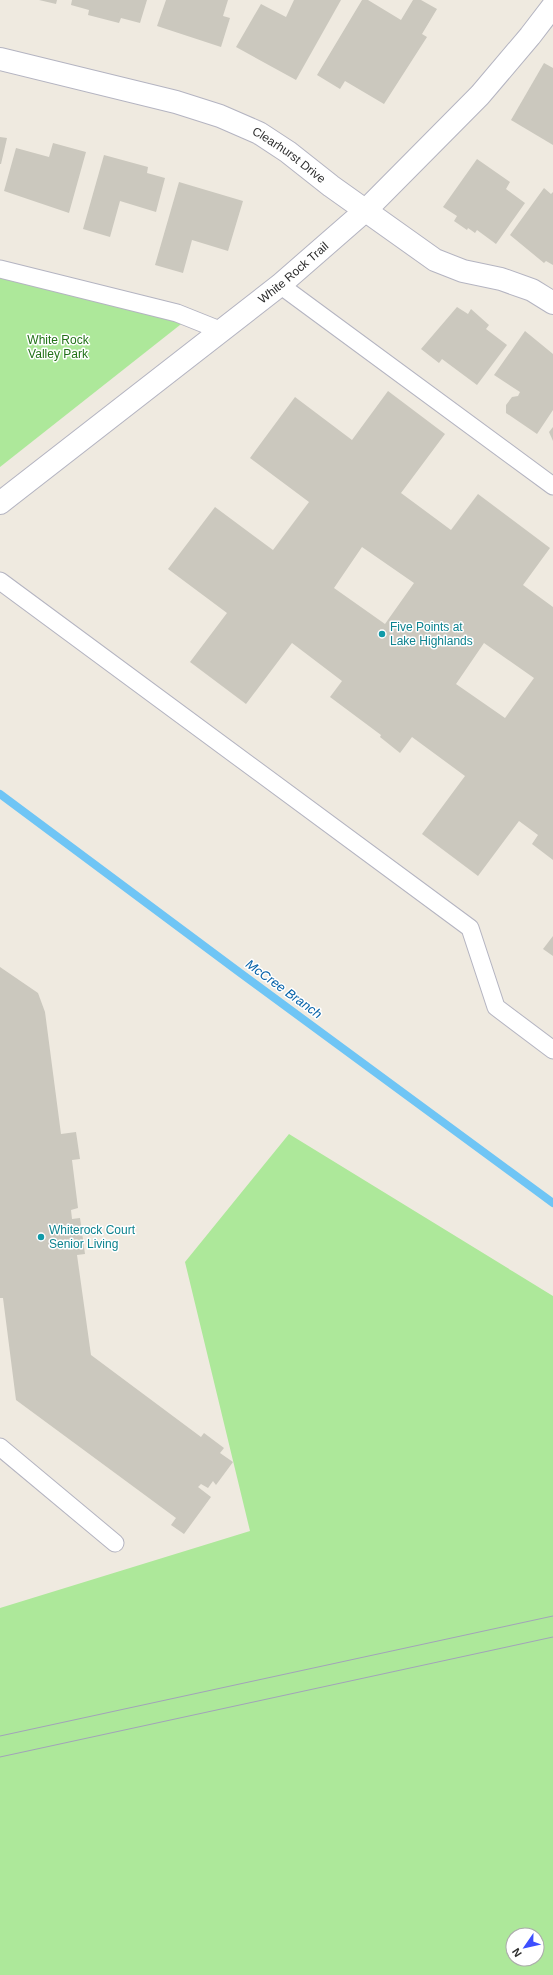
<svg xmlns="http://www.w3.org/2000/svg" width="553" height="1975" font-family="Arial,sans-serif">
	<style>
		.green { fill: #ade89a; fill-rule: evenodd }
		.lines { fill: none; stroke-linecap: round; stroke-linejoin: round }
		.stream { stroke: #6fc5f5; stroke-width: 8 }
		.building { fill: #cbc8be; fill-rule: evenodd }
		.lane-casing { stroke: #b4b4c1; stroke-width: 19 }
		.street-casing { stroke: #b4b4c1; stroke-width: 24 }
		.secondary-casing { stroke: #b4b4c1; stroke-width: 24 }
		.lane { stroke: #fff; stroke-width: 17 }
		.street { stroke: #fff; stroke-width: 22 }
		.secondary { stroke: #fff; stroke-width: 22 }
		.tram { stroke: #a2a3b9; stroke-width: 1 }
		.culture-dot { fill: #0f9aa8; stroke: #fff; stroke-width: 1.5 }
		.labels { text-anchor: middle; dominant-baseline: central; stroke-width: 3; stroke-linejoin: round; paint-order: stroke }
		.street-label { font-size: 12px; fill: #2e2e2e; stroke: #fff }
		.park-label { font-size: 12px; fill: #217117; stroke: #fff }
		.culture-label { font-size: 12px; fill: #0d838f; stroke: #fff; text-anchor: start }
		.water-label { font-size: 13px; font-style: italic; fill: #0662a9; stroke: #fff }
	</style>
	<rect width="100%" height="100%" fill="#efeae0"/>
	<g class="green">
		<path d="M0,270L185,321L0,467Z"/>
		<path d="M289,1134L553,1296V1975H0V1608L250,1531L185,1262ZM513,1935H537V1959H513Z"/>
	</g>
	<g class="lines">
		<path class="stream" d="M0,794L239,972L553,1203"/>
	</g>
	<g class="building">
		<path d="M39,0H57L56,4Z"/>
		<path d="M72,0H147L140,23L121,18L119,23L88,15L89,10L71,5Z"/>
		<path d="M166,0H228L223,16L230,18L221,47L157,26Z"/>
		<path d="M294,0H341L296,80L236,47L261,4L286,17Z"/>
		<path d="M362,0H368L401,20L413,0H421L437,9L422,34L427,37L384,104L345,81L340,89L317,75Z"/>
		<path d="M544,63L553,68V145L511,120Z"/>
		<path d="M0,137L7,138L1,164H0Z"/>
		<path d="M53,143L86,152L69,213L4,191L16,148L49,157Z"/>
		<path d="M104,155L148,167L147,173L165,178L156,212L120,201L110,237L83,229Z"/>
		<path d="M477,159L510,182L506,189L525,203L496,244L477,230L475,233L468,228L467,230L454,221L457,216L443,207Z"/>
		<path d="M179,182L243,201L228,251L192,240L183,273L155,265Z"/>
		<path d="M544,188L551,194L553,192V265L546,261L544,263L510,235Z"/>
		<path d="M457,307L468,314L471,309L489,325L486,329L507,345L477,385L442,359L439,363L421,349Z"/>
		<path d="M525,331L553,354V410L537,434L506,413V405L512,397L518,396L520,392L494,375Z"/>
		<path d="M388,391L445,434L401,493L451,530L478,494L550,548L523,585L553,607V860L532,844L538,835L519,821L478,876L422,834L465,776L412,737L400,753L380,737L381,735L330,697L342,681L292,643L246,704L190,662L227,613L168,569L215,507L273,550L309,502L250,458L295,397L352,440ZM362,547L414,583L385,624L334,588ZM484,643L534,678L505,718L456,684Z"/>
		<path d="M553,427V441L549,432Z"/>
		<path d="M553,936V956L543,949Z"/>
		<path d="M0,967L38,993L45,1012L61,1134L76,1132L80,1159L72,1160L78,1208L71,1210L72,1219L80,1218L85,1254L77,1255L91,1355L201,1437L204,1433L224,1448L220,1453L233,1462L216,1485L213,1481L208,1488L201,1484L198,1487L211,1497L184,1534L171,1525L176,1518L16,1400L3,1298H0Z"/>
	</g>
	<g class="lines">
		<g class="lane-casing">
			<g id="lane">
				<path d="M0,269L177,313L222,331"/>
				<path d="M280,285L553,486"/>
				<path d="M0,581L470,928L496,1007L553,1050"/>
				<path d="M0,1447L115,1543"/>
			</g>
		</g>
		<g class="street-casing">
			<g id="street">
				<path id="s1" d="M0,59L176,102L220,116L259,133L288,152L331,186L435,260L463,271L501,279L532,290L553,303"/>
			</g>
		</g>
		<g class="secondary-casing">
			<g id="secondary">
				<path id="s2" d="M0,503L280,285L366,210L480,95L530,36L553,6"/>
			</g>
		</g>
		<use href="#lane" class="lane"/>
		<use href="#street" class="street"/>
		<use href="#secondary" class="secondary"/>
		<g class="tram">
			<path d="M0,1736L553,1616"/>
			<path d="M0,1757L553,1637"/>
		</g>
	</g>
	<g class="culture-dot">
		<circle cx="382" cy="634" r="4"/>
		<circle cx="41" cy="1237" r="4"/>
	</g>
	<g class="labels">
		<g class="street-label">
			<text stroke="none"><textPath href="#s1" startOffset="307">Clearhurst Drive</textPath></text>
			<text stroke="none"><textPath href="#s2" startOffset="373">White Rock Trail</textPath></text>
		</g>
		<g class="park-label">
			<text x="58" y="340">White Rock<tspan x="58" dy="14">Valley Park</tspan></text>
		</g>
		<g class="culture-label">
			<text x="390" y="627">Five Points at<tspan x="390" dy="14">Lake Highlands</tspan></text>
			<text x="49" y="1230">Whiterock Court<tspan x="49" dy="14">Senior Living</tspan></text>
		</g>
		<g class="water-label">
			<text transform="translate(284 989) rotate(36)">McCree Branch</text>
		</g>
	</g>
	<g transform="translate(525 1947) rotate(236)"><circle r="19" fill="#ffffff" stroke="#ababab"/>
	<path d="M0-3L7 15L0 10L-7 15Z" fill="#3d4fff"/>
	<text y="-6" font-size="11" font-weight="bold" text-anchor="middle" fill="#2e2e2e">N</text>
	</g>
</svg>
